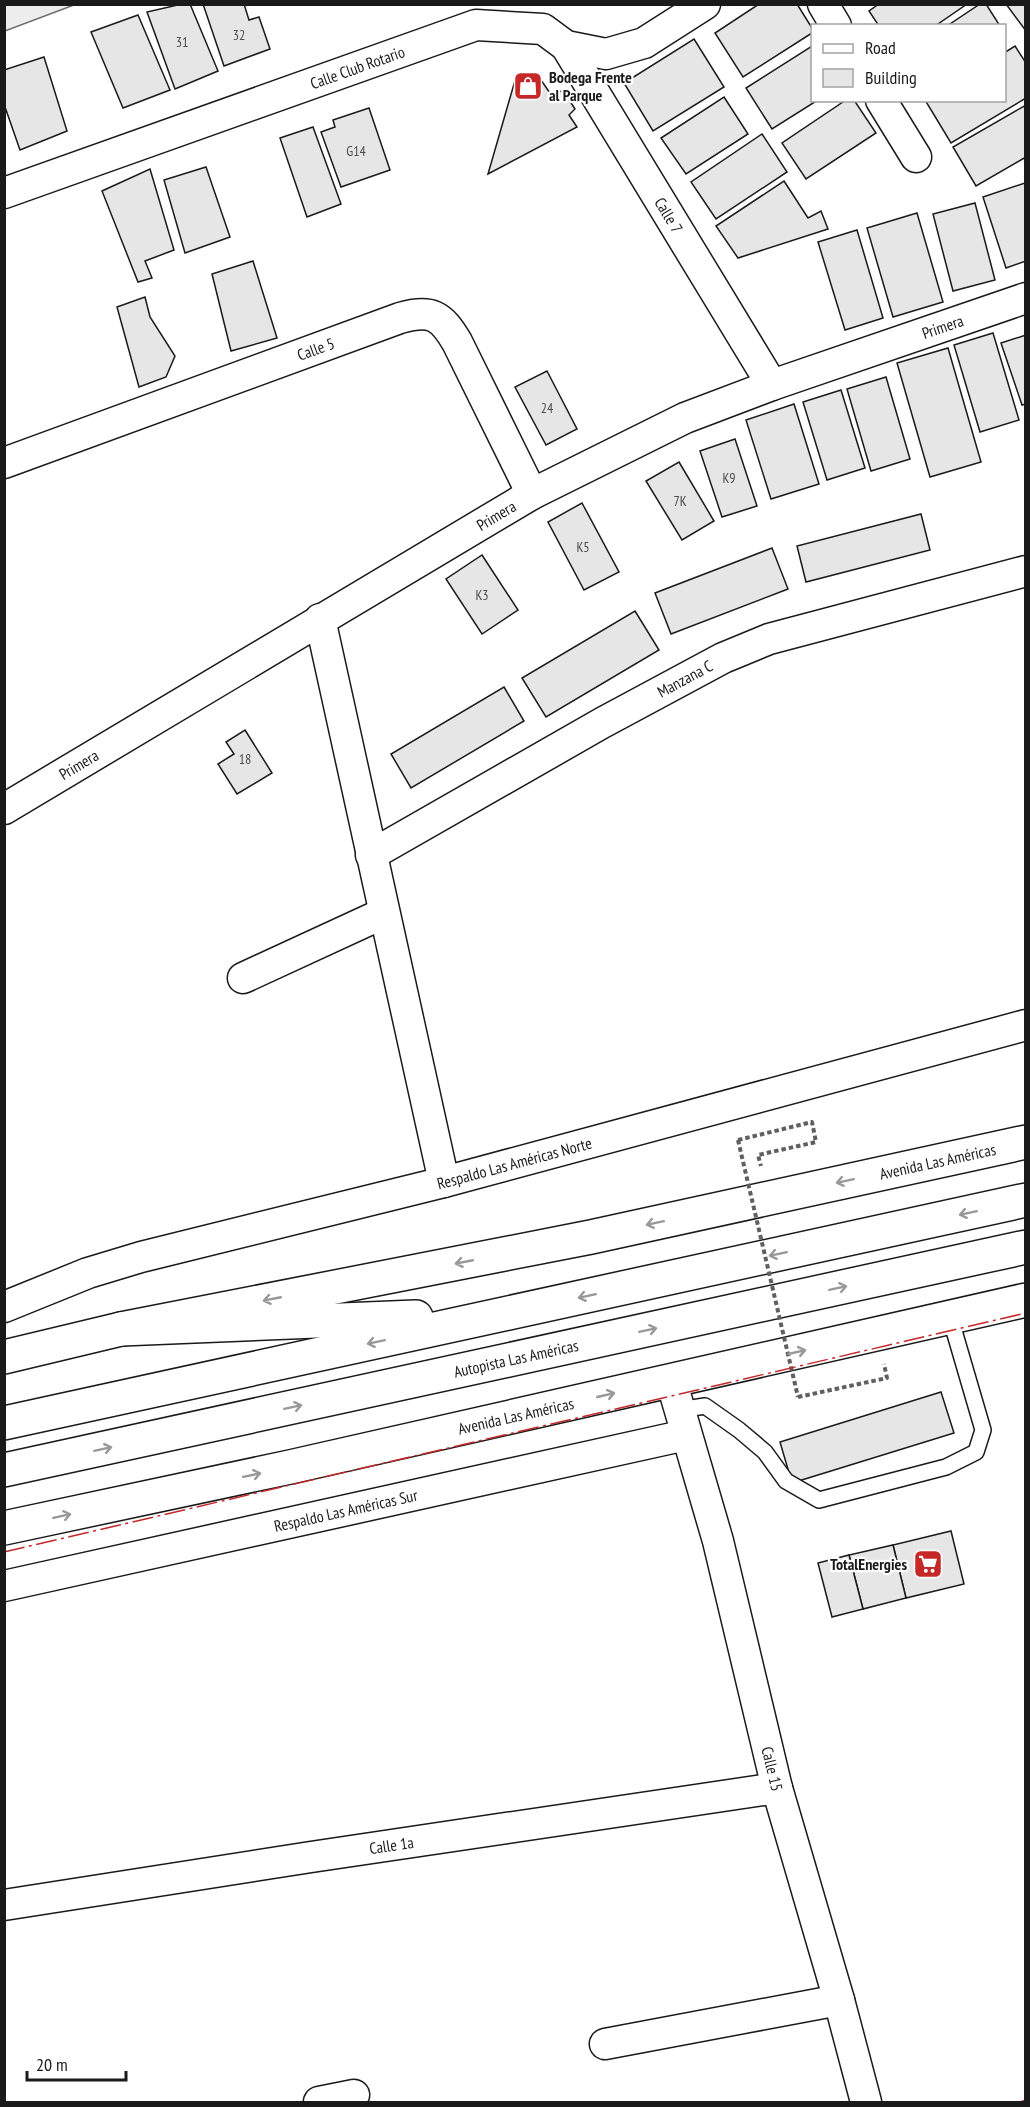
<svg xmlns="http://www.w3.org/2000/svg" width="1030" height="2107" font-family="'PT Sans Narrow',sans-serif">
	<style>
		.green { fill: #ededed; stroke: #6a6a6a; stroke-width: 1.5 }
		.building { fill: #e6e6e6; stroke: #1a1a1a; stroke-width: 1.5 }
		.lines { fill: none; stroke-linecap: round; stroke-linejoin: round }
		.service-casing { stroke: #1a1a1a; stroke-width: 18 }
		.minor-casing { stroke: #1a1a1a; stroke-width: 33 }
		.primary-casing { stroke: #1a1a1a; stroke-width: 36 }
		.motorway-casing { stroke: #1a1a1a; stroke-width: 36 }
		.path { stroke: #5f5f5f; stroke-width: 4; stroke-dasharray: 4.5 3; stroke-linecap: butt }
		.service { stroke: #fff; stroke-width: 15 }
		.minor { stroke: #fff; stroke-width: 30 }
		.primary { stroke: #fff; stroke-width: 33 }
		.motorway { stroke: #fff; stroke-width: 33 }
		.path-bridge { stroke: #5f5f5f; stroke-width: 4; stroke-dasharray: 4.5 3; stroke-linecap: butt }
		.power { stroke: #c62828; stroke-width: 1.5; stroke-dasharray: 21 4.5 3 4.5; stroke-linecap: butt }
		.oneway { stroke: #989898 }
		.labels { text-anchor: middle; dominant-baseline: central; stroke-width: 4.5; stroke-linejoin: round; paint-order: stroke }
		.number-label { font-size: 14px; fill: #4d4d4d }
		.street-label { font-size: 16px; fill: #1a1a1a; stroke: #fff }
		.poi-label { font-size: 16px; font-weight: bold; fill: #1a1a1a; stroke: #fff; text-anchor: start }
	</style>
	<rect width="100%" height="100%" fill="#fff"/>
	<path class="green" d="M5,4H74V5L5,31Z"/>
	<g class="building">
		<path d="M182,4H190L218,71L175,89L147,12Z"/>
		<path d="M203,4H244L249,20L259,17L270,49L224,66Z"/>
		<path d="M759,4H797L812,28V33L743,77L715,33Z"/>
		<path d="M879,4H967L935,26H879L869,11Z"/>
		<path d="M980,4H986L1000,26H947Z"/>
		<path d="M1006,4H1026V31Z"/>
		<path d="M138,15L170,90L123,108L91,32Z"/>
		<path d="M694,39L724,87L653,131L624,83Z"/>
		<path d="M812,46V100H818L772,129L746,88Z"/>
		<path d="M1015,46L1026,63V98L951,143L925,100H1004V53Z"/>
		<path d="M44,57L67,131L20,150L4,104V70Z"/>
		<path d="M516,77L541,80L552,96L563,90L575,109L569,115L577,127L488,174Z"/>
		<path d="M724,97L748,134L686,174L661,138Z"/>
		<path d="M846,100H854L876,133L806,179L782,143Z"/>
		<path d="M1026,105V157L976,186L953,147Z"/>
		<path d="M369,108L390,170L341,187L321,132L335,127L333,120Z"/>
		<path d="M313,127L341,204L307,217L280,138Z"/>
		<path d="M762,134L787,172L716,219L691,182Z"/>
		<path d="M206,167L230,237L185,253L164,180Z"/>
		<path d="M150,169L174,250L145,261L152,278L138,282L102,191Z"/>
		<path d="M784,181L808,218L821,211L828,229L738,258L716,226Z"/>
		<path d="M1025,183L1026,261L1006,268L983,197Z"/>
		<path d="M975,203L995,280L953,291L933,214Z"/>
		<path d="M917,213L943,302L893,317L867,228Z"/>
		<path d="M857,230L883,318L845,330L818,242Z"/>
		<path d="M253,261L277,338L231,351L212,274Z"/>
		<path d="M145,297L150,317L175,356L166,377L139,387L117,307Z"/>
		<path d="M993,333L1019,420L980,432L954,345Z"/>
		<path d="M1026,335V404L1022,405L1001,343Z"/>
		<path d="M948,348L981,462L930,477L897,363Z"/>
		<path d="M547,371L577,429L546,445L515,387Z"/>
		<path d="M886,377L910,459L871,471L847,389Z"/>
		<path d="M841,390L865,468L827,480L803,402Z"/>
		<path d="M794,404L819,484L771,499L746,420Z"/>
		<path d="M735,439L757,506L722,517L700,451Z"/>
		<path d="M679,462L714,521L682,540L646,481Z"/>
		<path d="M582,503L619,572L584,590L548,522Z"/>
		<path d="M921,514L930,550L806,582L797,546Z"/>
		<path d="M772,548L788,589L671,634L655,593Z"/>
		<path d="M482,555L518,610L482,634L446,579Z"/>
		<path d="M635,611L659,650L546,717L522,678Z"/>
		<path d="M504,687L524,721L411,788L391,754Z"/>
		<path d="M245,730L272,773L237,794L218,764L234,754L226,742Z"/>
		<path d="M941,1392L954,1433L792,1483L780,1442Z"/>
		<path d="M951,1531L964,1584L906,1598L893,1545Z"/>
		<path d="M893,1545L906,1598L863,1609L849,1555Z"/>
		<path d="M849,1555L863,1609L832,1617L818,1563Z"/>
	</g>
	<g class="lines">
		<g class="service-casing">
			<path id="service" d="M679,1410L705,1406L739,1430L765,1452L786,1481L819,1500L946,1467L976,1452L983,1430L950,1317"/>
		</g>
		<g class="minor-casing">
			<g id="minor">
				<path d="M823,4L836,26"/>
				<path id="s1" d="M566,46L772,385"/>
				<path d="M881,100L916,157"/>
				<path id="s2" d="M4,193L476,25L543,29L566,46L606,54L644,43L705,4"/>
				<path id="s3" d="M4,463L400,318C431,309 441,315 457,342L532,494"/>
				<path d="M320,619L444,1182"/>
				<path id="s4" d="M4,809L532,494L685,418L772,385L1026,298"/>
				<path id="s5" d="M371,855L602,723L723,658L769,639L1026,571"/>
				<path d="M243,978L384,913"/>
				<path id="s6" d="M4,1307L88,1273L141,1257L444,1182L1026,1025"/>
				<path id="s7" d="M671,1380L718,1541L777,1788L839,2000L866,2102"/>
				<path id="s8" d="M4,1586L686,1435"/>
				<path id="s9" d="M4,1905L311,1857L777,1788"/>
				<path d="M605,2044L839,2000"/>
				<path d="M319,2102L354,2095"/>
			</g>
		</g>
		<g class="primary-casing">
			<g id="primary">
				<path id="s10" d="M4,1357L121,1329L591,1237L1026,1142"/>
				<path id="s11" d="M4,1528L290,1467L1026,1300"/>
			</g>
		</g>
		<g class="motorway-casing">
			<g id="motorway">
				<path d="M121,1329L416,1317"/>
				<path d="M4,1423L1026,1200"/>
				<path id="s12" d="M4,1470L1026,1247"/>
			</g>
		</g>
		<g class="path">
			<path d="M738,1140L812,1122L816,1142L758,1155L761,1166"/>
			<path d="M798,1397L887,1378L884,1364"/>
		</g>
		<use href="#service" class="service"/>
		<use href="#minor" class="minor"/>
		<use href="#primary" class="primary"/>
		<use href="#motorway" class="motorway"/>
		<path class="path-bridge" d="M738,1140L798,1397"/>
		<g class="power">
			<path d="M4,1552L1026,1313"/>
			<path d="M1020,2102L1026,2100"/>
		</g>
	</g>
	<defs><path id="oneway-shaft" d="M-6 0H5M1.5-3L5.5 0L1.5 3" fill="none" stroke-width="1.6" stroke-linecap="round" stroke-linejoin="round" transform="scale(1.5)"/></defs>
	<g class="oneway">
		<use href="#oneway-shaft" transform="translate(845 1181) rotate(168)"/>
		<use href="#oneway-shaft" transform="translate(968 1213) rotate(168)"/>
		<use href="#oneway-shaft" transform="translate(655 1223) rotate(168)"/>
		<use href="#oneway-shaft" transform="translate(778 1254) rotate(168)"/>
		<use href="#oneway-shaft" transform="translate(464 1262) rotate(169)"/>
		<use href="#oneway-shaft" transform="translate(838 1288) rotate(-12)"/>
		<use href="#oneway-shaft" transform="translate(587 1296) rotate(168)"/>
		<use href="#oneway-shaft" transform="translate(272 1299) rotate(169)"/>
		<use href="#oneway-shaft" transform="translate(648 1330) rotate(-12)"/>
		<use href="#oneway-shaft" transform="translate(376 1342) rotate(168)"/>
		<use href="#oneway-shaft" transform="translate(797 1352) rotate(-13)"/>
		<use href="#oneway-shaft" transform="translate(606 1395) rotate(-13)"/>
		<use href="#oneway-shaft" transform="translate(293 1407) rotate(-12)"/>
		<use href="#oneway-shaft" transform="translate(103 1449) rotate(-12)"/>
		<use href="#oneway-shaft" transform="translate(252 1475) rotate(-12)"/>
		<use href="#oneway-shaft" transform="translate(62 1516) rotate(-12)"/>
	</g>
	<defs>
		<g id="shop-square" transform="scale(1.5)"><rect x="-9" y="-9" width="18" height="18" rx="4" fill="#c62828" stroke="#fff"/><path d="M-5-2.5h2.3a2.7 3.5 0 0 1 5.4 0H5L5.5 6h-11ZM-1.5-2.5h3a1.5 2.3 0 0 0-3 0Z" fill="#fff"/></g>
		<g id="supermarket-square" transform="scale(1.5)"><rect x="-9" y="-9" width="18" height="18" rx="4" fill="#c62828" stroke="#fff"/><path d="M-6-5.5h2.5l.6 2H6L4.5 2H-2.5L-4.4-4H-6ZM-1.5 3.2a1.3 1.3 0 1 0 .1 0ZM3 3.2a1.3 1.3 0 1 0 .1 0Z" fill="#fff"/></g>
	</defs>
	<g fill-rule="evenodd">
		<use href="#shop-square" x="528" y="86"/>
		<use href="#supermarket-square" x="928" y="1564"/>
	</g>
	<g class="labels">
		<g class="number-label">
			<text x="239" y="35">32</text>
			<text x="182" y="42">31</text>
			<text x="356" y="151">G14</text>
			<text x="547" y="408">24</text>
			<text x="729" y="478">K9</text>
			<text x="680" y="501">7K</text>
			<text x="583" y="547">K5</text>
			<text x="482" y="595">K3</text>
			<text x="245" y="759">18</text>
		</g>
		<g class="street-label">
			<text stroke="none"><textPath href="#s2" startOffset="375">Calle Club Rotario</textPath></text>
			<text stroke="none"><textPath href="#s1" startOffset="198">Calle 7</textPath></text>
			<text stroke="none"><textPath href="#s4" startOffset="1059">Primera</textPath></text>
			<text stroke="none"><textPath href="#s3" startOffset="332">Calle 5</textPath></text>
			<text stroke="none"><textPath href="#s4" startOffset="573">Primera</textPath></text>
			<text stroke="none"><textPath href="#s5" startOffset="360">Manzana C</textPath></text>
			<text stroke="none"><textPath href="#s4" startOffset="87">Primera</textPath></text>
			<text stroke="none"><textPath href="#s10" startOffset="954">Avenida Las Américas</textPath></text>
			<text stroke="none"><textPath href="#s6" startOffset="531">Respaldo Las Américas Norte</textPath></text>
			<text stroke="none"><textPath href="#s12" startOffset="524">Autopista Las Américas</textPath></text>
			<text stroke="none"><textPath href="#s11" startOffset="524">Avenida Las Américas</textPath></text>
			<text stroke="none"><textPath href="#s8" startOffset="350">Respaldo Las Américas Sur</textPath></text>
			<text stroke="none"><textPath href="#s7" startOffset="402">Calle 15</textPath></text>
			<text stroke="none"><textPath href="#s9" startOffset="392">Calle 1a</textPath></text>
		</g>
		<g class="poi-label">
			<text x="549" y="77">Bodega Frente<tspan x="549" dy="18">al Parque</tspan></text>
			<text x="907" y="1564" text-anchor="end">TotalEnergies</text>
		</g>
	</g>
	<rect width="1030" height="2107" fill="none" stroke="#1a1a1a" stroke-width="12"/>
	<rect x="811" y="24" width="195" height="78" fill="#ffffff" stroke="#a3a3a3" stroke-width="1.5"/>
	<rect x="823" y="44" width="30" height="9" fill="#ffffff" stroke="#a3a3a3" stroke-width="1.5"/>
	<text x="865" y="54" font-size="18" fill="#1a1a1a">Road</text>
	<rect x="823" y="69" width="30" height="18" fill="#e6e6e6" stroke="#a3a3a3" stroke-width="1.5"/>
	<text x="865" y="84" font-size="18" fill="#1a1a1a">Building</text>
	<path d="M27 2071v9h99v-9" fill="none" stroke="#1a1a1a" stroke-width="3"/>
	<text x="36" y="2071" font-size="18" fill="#1a1a1a" stroke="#ffffff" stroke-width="4.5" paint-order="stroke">20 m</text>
</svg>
